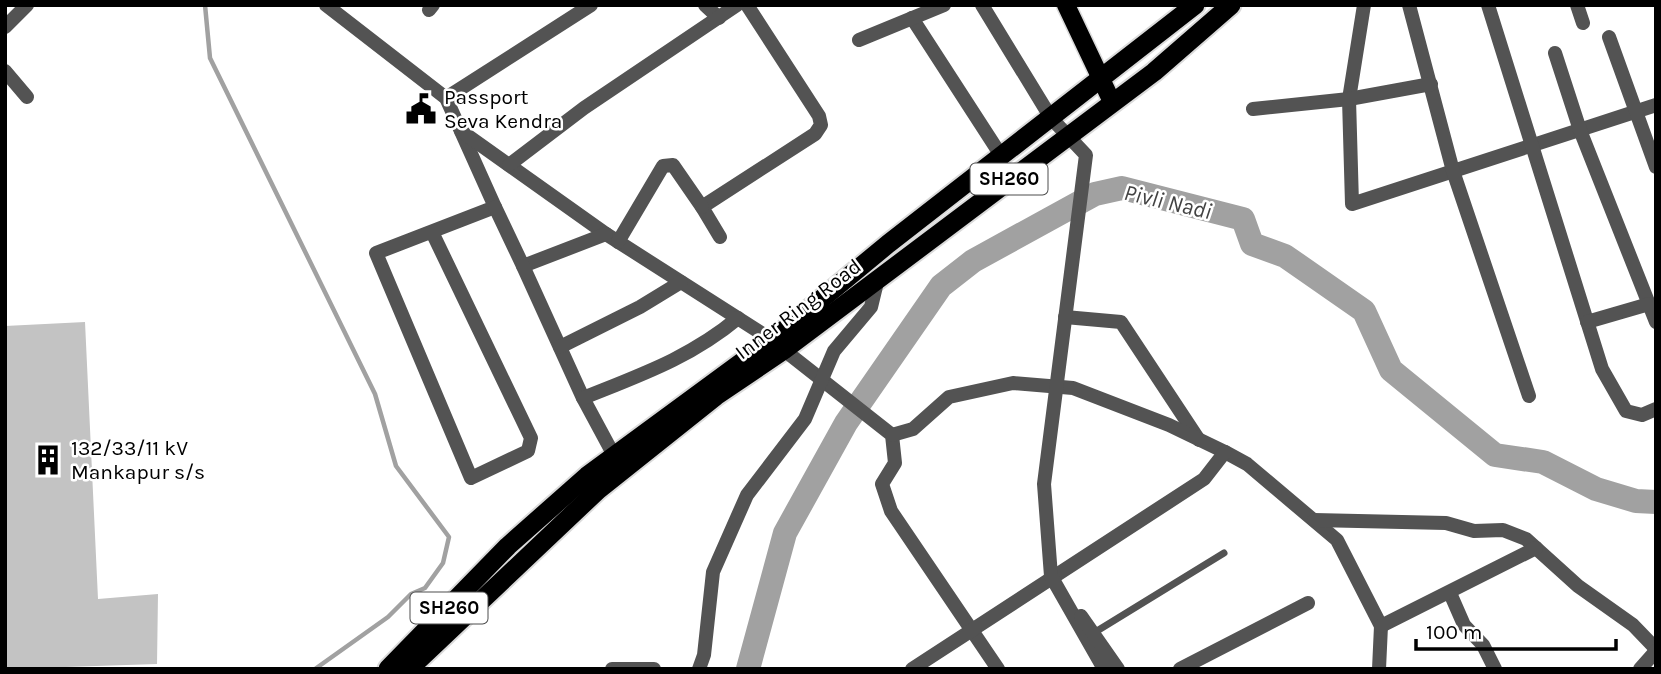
<svg xmlns="http://www.w3.org/2000/svg" width="1661" height="674" font-family="Karla,sans-serif">
	<style>
		.lines { fill: none; stroke-linecap: round; stroke-linejoin: round }
		.stream { stroke: #a1a1a1; stroke-width: 4.5 }
		.river { stroke: #a1a1a1; stroke-width: 24 }
		.building { fill: #c3c3c3 }
		.primary-casing { stroke: #dbdbdb; stroke-width: 21 }
		.trunk-casing { stroke: #dbdbdb; stroke-width: 23 }
		.service { stroke: #535353; stroke-width: 7 }
		.minor { stroke: #535353; stroke-width: 14 }
		.tertiary { stroke: #535353; stroke-width: 14 }
		.primary { stroke: #000; stroke-width: 18 }
		.trunk { stroke: #000; stroke-width: 19 }
		.labels { text-anchor: middle; dominant-baseline: central; stroke-width: 5; stroke-linejoin: round; paint-order: stroke }
		.shield { fill: #fff; stroke: #4c4c4c; stroke-width: 2 }
		.shield-label { font-size: 19px; font-weight: bold; fill: #000 }
		.poi-label { font-size: 21px; fill: #000; stroke: #fff; text-anchor: start }
		.street-label { font-size: 21px; fill: #000; stroke: #fff }
		.water-label { font-size: 23px; font-style: italic; fill: #424242; stroke: #fff }
	</style>
	<rect width="100%" height="100%" fill="#fff"/>
	<g class="lines">
		<path class="stream" d="M205,5L210,58L375,394L396,466L449,537L443,563L425,588L411,594L388,617L315,669"/>
		<path class="river" d="M748,669L785,533L846,423L941,286L973,261L1095,194L1122,188L1243,219L1252,244L1285,256L1364,311L1391,370L1495,455L1543,462L1596,489L1636,501L1656,502"/>
	</g>
	<path class="building" d="M85,322L98,599L158,594L157,664L5,669V326Z"/>
	<g class="lines">
		<g class="primary-casing">
			<path id="primary" d="M1066,5L1112,102"/>
		</g>
		<g class="trunk-casing">
			<g id="trunk">
				<path d="M388,669L508,546L587,476L772,340L888,244L1195,5"/>
				<path d="M409,669L598,490L716,396L784,350L1154,72L1231,5"/>
			</g>
		</g>
		<path class="service" d="M1092,634L1224,553"/>
		<g class="minor">
			<path d="M326,5L446,98L495,207L376,253L471,478L528,451L531,438L432,232"/>
			<path d="M705,5L719,18"/>
			<path d="M982,5L1051,118"/>
			<path d="M1364,5L1349,99L1352,204L1656,105"/>
			<path d="M1409,5L1453,171L1529,396"/>
			<path d="M1488,5L1602,369L1626,411L1642,415L1656,409"/>
			<path d="M1577,5L1583,23"/>
			<path d="M429,10L433,5"/>
			<path d="M912,18L1002,157"/>
			<path d="M5,27L27,5"/>
			<path d="M1609,37L1656,167"/>
			<path d="M859,40L944,5"/>
			<path d="M1555,53L1580,130L1656,322"/>
			<path d="M5,71L27,97"/>
			<path d="M446,98L591,5"/>
			<path d="M1253,109L1349,99L1431,84"/>
			<path d="M461,131L606,234L772,340"/>
			<path d="M509,165L584,108L737,5"/>
			<path d="M495,207L523,266L606,234"/>
			<path d="M720,237L702,207L815,134L821,125L819,116L747,5"/>
			<path d="M618,242L663,166L673,165L702,207"/>
			<path d="M523,266L583,398L618,463"/>
			<path d="M1065,317L1121,322L1199,440"/>
			<path d="M1587,322L1649,304"/>
			<path d="M560,347L640,307L681,282"/>
			<path d="M784,350L892,435L895,463L882,484L891,511L998,669"/>
			<path d="M583,398C640,375 690,358 738,318"/>
			<path d="M892,435L913,429L949,397L1013,383L1073,388L1169,425L1225,452L1247,464L1337,540L1381,626L1379,669"/>
			<path d="M1314,520L1446,523L1474,531L1503,530L1526,539L1578,586L1633,625L1656,649"/>
			<path d="M1450,593L1464,625L1483,645L1495,669"/>
			<path d="M1381,626L1536,548"/>
			<path d="M612,669H654"/>
			<path d="M699,669L704,655L713,572L747,495L805,419L834,351L871,307L878,278"/>
			<path d="M912,669L1204,479L1225,452"/>
			<path d="M1180,669L1308,603"/>
			<path d="M1640,669L1656,651"/>
		</g>
		<g class="tertiary">
			<path d="M1051,118L1086,155L1044,484L1051,576L1104,669"/>
			<path d="M1081,616L1118,669"/>
		</g>
		<use href="#primary" class="primary"/>
		<use href="#trunk" class="trunk"/>
	</g>
	<defs>
		<g id="civic-bare" transform="scale(2.415)"><path d="M-.6-6.5H3V-4.5H.6V-3L4-1V1h2V6H-6V1h2V-1L-.6-3ZM-1.2 2.5V6h2.4V2.5Z" fill="#000" stroke="#fff" stroke-width="2.5" paint-order="stroke"/></g>
		<g id="building-bare" transform="scale(2.415)"><path d="M-4-6H4V6H1V3H-1V6H-4ZM-2.5-4.3h1.7v1.8h-1.7ZM.8-4.3h1.7v1.8H.8ZM-2.5-1h1.7V.8h-1.7ZM.8-1h1.7V.8H.8Z" fill="#000" stroke="#fff" stroke-width="2.5" paint-order="stroke"/></g>
	</defs>
	<g fill-rule="evenodd">
		<use href="#civic-bare" x="421" y="109"/>
		<use href="#building-bare" x="48" y="460"/>
	</g>
	<g class="labels">
		<g class="shield">
			<rect x="970.5" y="163.5" width="77" height="31" rx="5"/>
			<rect x="410.5" y="592.5" width="77" height="31" rx="5"/>
		</g>
		<g class="shield-label">
			<text x="1009" y="179">SH260</text>
			<text x="449" y="608">SH260</text>
		</g>
		<g class="poi-label">
			<text x="444" y="97">Passport<tspan x="444" dy="24">Seva Kendra</tspan></text>
			<text x="71" y="448">132/33/11 kV<tspan x="71" dy="24">Mankapur s/s</tspan></text>
		</g>
		<g class="street-label">
			<text transform="translate(798 309) rotate(-37)">Inner Ring Road</text>
		</g>
		<g class="water-label">
			<text transform="translate(1168 202) rotate(13)">Pivli Nadi</text>
		</g>
	</g>
	<rect width="1661" height="674" fill="none" stroke="#000000" stroke-width="14"/>
	<path d="M1416 639v10h200v-10" fill="none" stroke="#000000" stroke-width="3.5"/>
	<text x="1426" y="639" font-size="21" fill="#000000" stroke="#ffffff" stroke-width="5" paint-order="stroke">100 m</text>
</svg>
